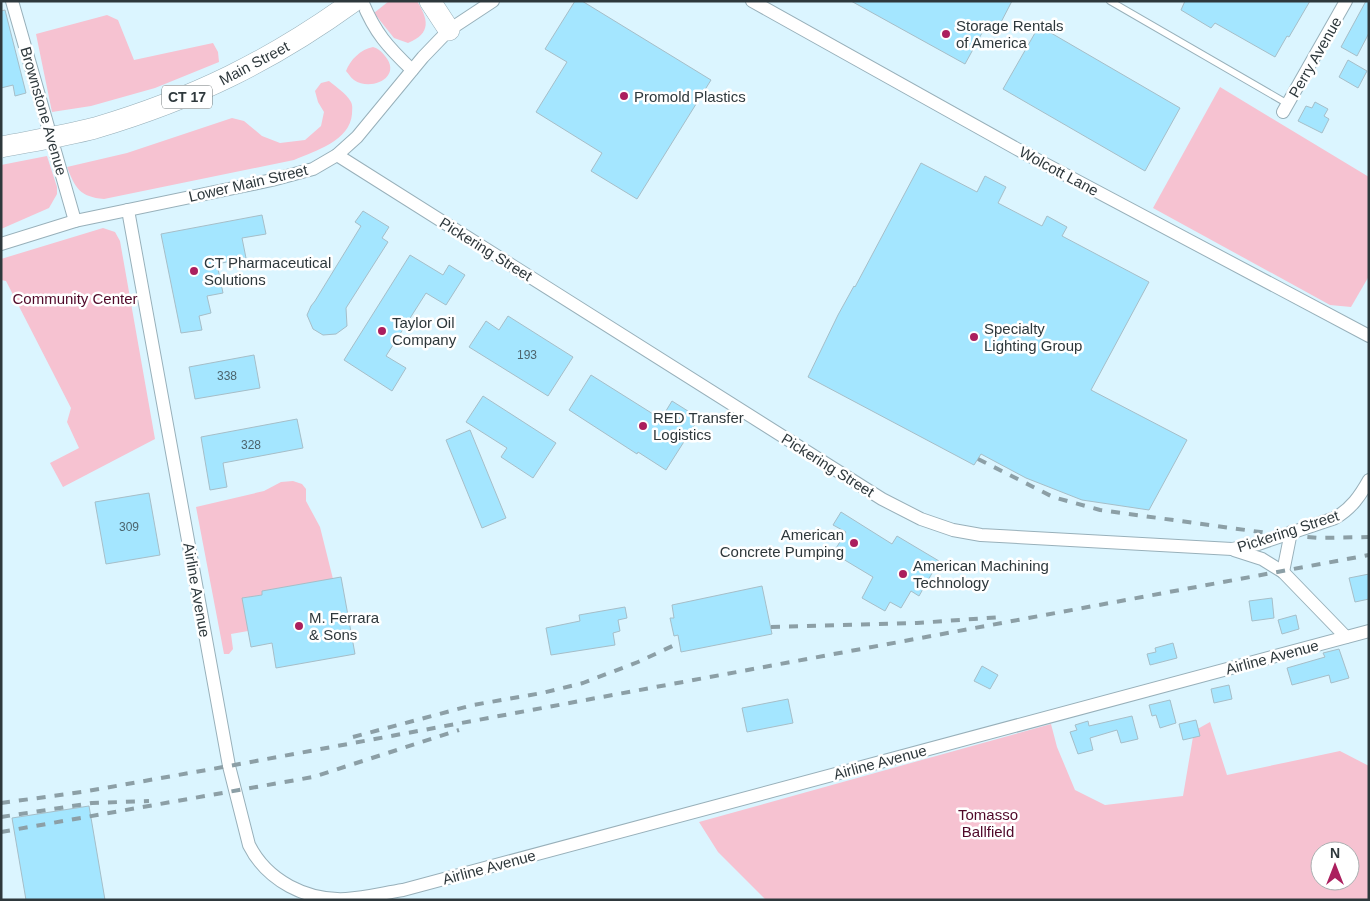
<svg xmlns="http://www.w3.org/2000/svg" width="1370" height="901" font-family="Arial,sans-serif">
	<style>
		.green { fill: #f6c2d1; fill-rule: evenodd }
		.building { fill: #a4e6ff; stroke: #a6bec8 }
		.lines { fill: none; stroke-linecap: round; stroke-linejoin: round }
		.lane-casing { stroke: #98b0ba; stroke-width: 8 }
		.street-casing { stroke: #98b0ba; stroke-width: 14 }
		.highway-casing { stroke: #98b0ba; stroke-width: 22 }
		.lane { stroke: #fff; stroke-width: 6 }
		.street { stroke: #fff; stroke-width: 12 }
		.highway { stroke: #fff; stroke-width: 21 }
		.rail { stroke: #8c9fa6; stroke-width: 4; stroke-dasharray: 9 9; stroke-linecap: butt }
		.highway-bridge-casing { stroke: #98b0ba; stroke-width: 22; stroke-linecap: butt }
		.highway-bridge { stroke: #fff; stroke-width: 21 }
		.poi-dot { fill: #ab1f5e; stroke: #fff; stroke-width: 2 }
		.labels { text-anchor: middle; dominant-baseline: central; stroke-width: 5; stroke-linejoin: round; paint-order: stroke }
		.number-label { font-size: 12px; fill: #4c646d }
		.shield { fill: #fff; stroke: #6d7476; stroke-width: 1 }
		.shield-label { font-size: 14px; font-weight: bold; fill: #2e383c }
		.poi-label { font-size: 15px; fill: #2e383c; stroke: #fff; text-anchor: start }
		.street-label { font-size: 15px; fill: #2e383c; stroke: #fff }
		.park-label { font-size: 15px; fill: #500929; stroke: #fff }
	</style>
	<rect width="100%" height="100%" fill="#dbf5ff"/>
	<g class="green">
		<path d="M389,1H417C428,19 432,33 408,43L394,38L374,13Z"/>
		<path d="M107,15L118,20L134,60L213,43L218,52L219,62L155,88L91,106L52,112L36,34Z"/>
		<path d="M373,47C379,49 381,51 385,56C403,77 371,92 354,80C351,78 349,74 346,71C350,60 361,49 373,47Z"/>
		<path d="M329,81C336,87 346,93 351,102C353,106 352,110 352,114C350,141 315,151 294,160L104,199C80,197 75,188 67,167L127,153L232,118L244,121L262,136L280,143L305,140L321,126L324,112L318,102L315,91L321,83Z"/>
		<path d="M1220,87L1369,177V276L1351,307L1330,305L1153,208Z"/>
		<path d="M47,156L57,187V194L49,208L1,229V165Z"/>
		<path d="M103,228L115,232L120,241L155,439L63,487L50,463L79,448L67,422L71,408L6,281L1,280V259Z"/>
		<path d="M293,481L302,484L306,489V501L320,527L333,579L262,591V595L243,598L248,631L231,634L233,649L229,654H224L196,507L264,491L281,482Z"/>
		<path d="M1210,722L1227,775L1340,751L1369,766V900H766L718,852L699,822L1051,724L1057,747L1075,790L1105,805L1183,796L1194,731ZM1320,851H1350V881H1320Z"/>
	</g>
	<g class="building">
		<path d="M575,1H582L711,80L637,199L591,171L602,153L536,112L567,62L545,49Z"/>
		<path d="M851,1H1012L998,28L988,22L965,64Z"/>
		<path d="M1185,1H1310L1289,37L1287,36L1275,57L1215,23L1211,28L1181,10Z"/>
		<path d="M1366,1H1369V33L1357,56L1341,47Z"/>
		<path d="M5,10L26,93L15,96L13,85L1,88V11Z"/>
		<path d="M1039,26L1180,108L1145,171L1003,89Z"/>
		<path d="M1348,60L1367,71L1358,88L1339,77Z"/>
		<path d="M1315,102L1328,109L1324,116L1329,119L1322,133L1298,121L1306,106L1312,108Z"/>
		<path d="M921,163L977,192L985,176L1006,187L998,203L1042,226L1047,216L1067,227L1062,236L1149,282L1091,390L1187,440L1149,510L1082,500L1026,478L981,454L974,465L808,377L838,315L854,286L855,287Z"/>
		<path d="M363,211L389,227L382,238L388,242L346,308L347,326L336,334L323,335L313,329L307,315L311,306L315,301L361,226L355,222Z"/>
		<path d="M262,215L266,234L242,238L246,258L217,264L223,293L207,296L211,313L199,316L202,330L181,333L161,234Z"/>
		<path d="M410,255L443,275L449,265L465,275L446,305L426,293L386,356L406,368L392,391L344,360Z"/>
		<path d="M508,316L573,357L548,396L469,347L486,321L499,330Z"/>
		<path d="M254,355L260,388L195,399L189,367Z"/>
		<path d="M591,375L661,419L672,401L699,418L666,470L638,452L637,454L569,410Z"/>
		<path d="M483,396L556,443L533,478L501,457L507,448L466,422Z"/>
		<path d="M297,419L303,448L223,463L227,487L210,490L201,437Z"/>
		<path d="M470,430L506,518L482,528L446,440Z"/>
		<path d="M149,493L160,555L106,564L95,502Z"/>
		<path d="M841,512L892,544L897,536L939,561L919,596L911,591L901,608L890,602L885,611L862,598L873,577L833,553L846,532L833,525Z"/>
		<path d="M1369,574V599L1355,602L1349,578Z"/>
		<path d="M341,577L355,654L276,668L272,643L251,647L242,598L262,595V591Z"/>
		<path d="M762,586L772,634L681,652L678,635L674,636L670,618H674L672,605Z"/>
		<path d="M1272,598L1274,618L1252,621L1249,601Z"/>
		<path d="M625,607L627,618L618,620L620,631L613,633L615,645L551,655L546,628L580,621L579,615Z"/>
		<path d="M1296,615L1299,629L1282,634L1278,620Z"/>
		<path d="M1173,643L1177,658L1150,665L1147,654L1156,652L1155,648Z"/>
		<path d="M1339,649L1349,678L1331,683L1329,675L1292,685L1287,668L1325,657L1323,653Z"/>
		<path d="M982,666L998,675L990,689L974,681Z"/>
		<path d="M1229,685L1232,699L1214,703L1211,689Z"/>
		<path d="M788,699L793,723L747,732L742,708Z"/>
		<path d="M1170,700L1176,723L1160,728L1156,715L1152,716L1149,705Z"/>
		<path d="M1132,716L1138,739L1121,743L1117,730L1090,738L1093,750L1078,754L1070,732L1077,730L1075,725L1088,721L1089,726Z"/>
		<path d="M1196,720L1200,736L1183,740L1179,724Z"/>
		<path d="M89,806L105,900H26L12,818Z"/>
	</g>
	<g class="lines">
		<g class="lane-casing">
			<path id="lane" d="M1110,1L1288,104"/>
		</g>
		<g class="street-casing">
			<g id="street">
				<path d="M12,1L75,221"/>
				<path d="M362,1C375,33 388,47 412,70"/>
				<path d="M752,1L1017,149L1369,336"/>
				<path d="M1283,112L1346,1"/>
				<path d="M337,155L882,499L921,519L953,530L981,535L1232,549L1258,544L1335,518C1351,509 1360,496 1369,480"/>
				<path d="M128,210L229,766L249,845C267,881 307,901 346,899C365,898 384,893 403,890L1369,631"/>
				<path d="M1,244L75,221L272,180L313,169L337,155L357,137L423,57L449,30L493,1"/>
				<path d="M1234,550L1262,559L1283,572L1346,637"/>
				<path d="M1283,572L1291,532"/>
			</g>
		</g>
		<g class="highway-casing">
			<path id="highway" d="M430,1L449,30"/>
		</g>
		<use href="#lane" class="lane"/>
		<use href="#street" class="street"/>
		<use href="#highway" class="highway"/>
		<g class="rail">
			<path d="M978,459L1053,497L1100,510L1282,535L1319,538L1369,537"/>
			<path d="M771,627L917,623L1002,617"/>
			<path d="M353,737L473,705L542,693L583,683L638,662L679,643"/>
			<path d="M1,803L82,792L229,766L1369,555"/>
			<path d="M1,817L92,803L149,801"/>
			<path d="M1,832L313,777L459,730"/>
		</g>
		<g class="highway-bridge-casing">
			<path id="highway-bridge" d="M1,147C32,141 64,136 95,128C193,99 271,61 354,1"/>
		</g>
		<use href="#highway-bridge" class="highway-bridge"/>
	</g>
	<g class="poi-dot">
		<circle cx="946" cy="34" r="5"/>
		<circle cx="624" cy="96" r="5"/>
		<circle cx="194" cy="271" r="5"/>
		<circle cx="382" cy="331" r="5"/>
		<circle cx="974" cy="337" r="5"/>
		<circle cx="643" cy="426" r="5"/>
		<circle cx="854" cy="543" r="5"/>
		<circle cx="903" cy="574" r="5"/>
		<circle cx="299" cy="626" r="5"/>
	</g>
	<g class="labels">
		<g class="number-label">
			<text x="527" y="355">193</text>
			<text x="227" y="376">338</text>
			<text x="251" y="445">328</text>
			<text x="129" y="527">309</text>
		</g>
		<rect class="shield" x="162" y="85.5" width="50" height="23" rx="4"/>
		<g class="shield-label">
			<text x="187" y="97">CT 17</text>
		</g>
		<g class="poi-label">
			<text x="956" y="25">Storage Rentals<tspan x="956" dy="17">of America</tspan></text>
			<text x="634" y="96">Promold Plastics</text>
			<text x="204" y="262">CT Pharmaceutical<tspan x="204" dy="17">Solutions</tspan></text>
			<text x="392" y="322">Taylor Oil<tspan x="392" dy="17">Company</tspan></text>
			<text x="984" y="328">Specialty<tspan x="984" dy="17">Lighting Group</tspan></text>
			<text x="653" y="417">RED Transfer<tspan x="653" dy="17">Logistics</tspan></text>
			<text x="844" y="534" text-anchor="end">American<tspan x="844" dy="17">Concrete Pumping</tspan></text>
			<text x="913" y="565">American Machining<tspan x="913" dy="17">Technology</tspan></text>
			<text x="309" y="617">M. Ferrara<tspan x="309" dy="17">&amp; Sons</tspan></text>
		</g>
		<g class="street-label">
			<text transform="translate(1315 57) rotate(-60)">Perry Avenue</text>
			<text transform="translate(254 63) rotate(-28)">Main Street</text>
			<text transform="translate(44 111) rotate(74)">Brownstone Avenue</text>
			<text transform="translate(1059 171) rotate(28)">Wolcott Lane</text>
			<text transform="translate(248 183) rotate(-13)">Lower Main Street</text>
			<text transform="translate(486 249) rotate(32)">Pickering Street</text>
			<text transform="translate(828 465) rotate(32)">Pickering Street</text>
			<text transform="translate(1288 531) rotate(-18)">Pickering Street</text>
			<text transform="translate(197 590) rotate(80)">Airline Avenue</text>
			<text transform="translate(1272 657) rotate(-15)">Airline Avenue</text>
			<text transform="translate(880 762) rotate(-15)">Airline Avenue</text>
			<text transform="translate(489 867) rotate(-15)">Airline Avenue</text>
		</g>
		<g class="park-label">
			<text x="75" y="298">Community Center</text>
			<text x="988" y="814">Tomasso<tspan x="988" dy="17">Ballfield</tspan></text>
		</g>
	</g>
	<rect width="1370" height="901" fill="none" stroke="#2e383c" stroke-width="5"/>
	<g transform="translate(1335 866)"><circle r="24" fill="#ffffff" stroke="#abafb1"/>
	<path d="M0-4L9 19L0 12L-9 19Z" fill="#ab1f5e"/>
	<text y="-8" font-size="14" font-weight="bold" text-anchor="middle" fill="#2e383c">N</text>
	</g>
</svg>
